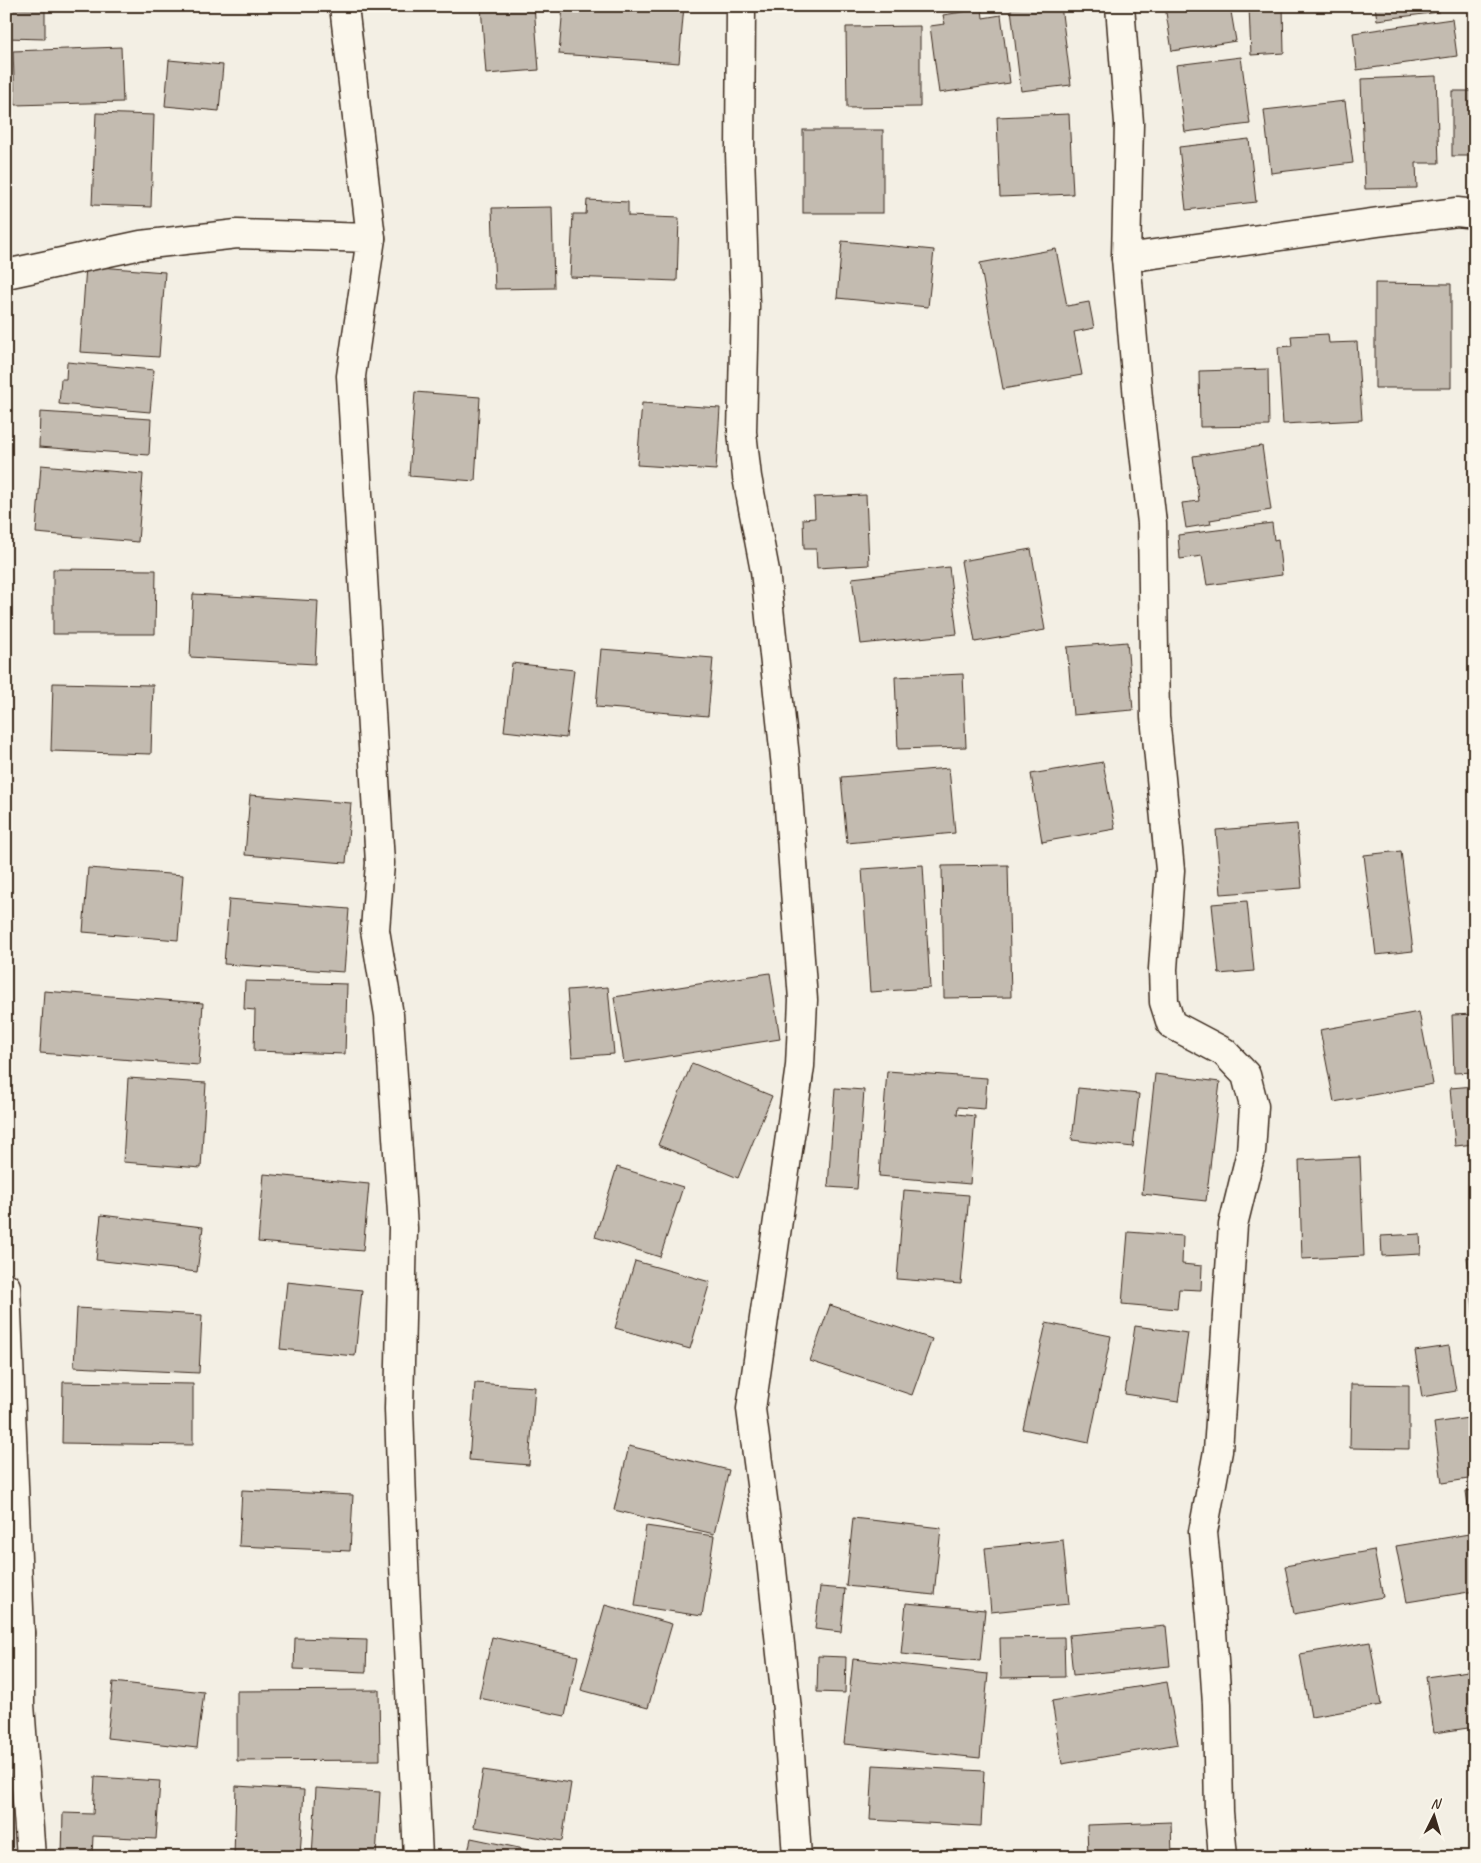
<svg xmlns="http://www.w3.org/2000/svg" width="1481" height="1863" font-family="Caveat,sans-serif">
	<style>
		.building { fill: #c3bbb0; stroke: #3b2a1e }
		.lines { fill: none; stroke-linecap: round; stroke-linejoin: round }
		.street-casing { stroke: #3b2a1e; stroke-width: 31 }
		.street { stroke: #fbf7ec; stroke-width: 28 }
	</style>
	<rect width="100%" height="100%" fill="#f3efe4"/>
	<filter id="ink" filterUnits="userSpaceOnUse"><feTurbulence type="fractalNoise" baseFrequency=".02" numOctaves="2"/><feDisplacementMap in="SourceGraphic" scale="10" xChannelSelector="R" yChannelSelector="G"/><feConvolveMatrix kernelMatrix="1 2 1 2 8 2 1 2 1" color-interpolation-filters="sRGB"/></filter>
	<g filter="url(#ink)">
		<g class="building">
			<path d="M481,6H534L539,70L486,74Z"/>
			<path d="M563,6H684L679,63L559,54Z"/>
			<path d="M1035,6H1061L1071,85L1021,91L1011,9Z"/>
			<path d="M1165,6H1230L1236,41L1172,51Z"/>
			<path d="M1283,6L1284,53L1251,55L1249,7Z"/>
			<path d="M1375,6H1439V12L1377,20Z"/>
			<path d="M6,9L45,10V39L6,38Z"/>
			<path d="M982,9L983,18L1001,15L1010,83L939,93L930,26L945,24L943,15Z"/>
			<path d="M1452,19L1457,56L1357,70L1353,33Z"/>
			<path d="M920,26V107L847,108L846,27Z"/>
			<path d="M121,47L123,102L15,105L13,51Z"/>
			<path d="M1241,57L1250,124L1185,132L1176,65Z"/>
			<path d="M169,60L223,65L219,111L165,106Z"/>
			<path d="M1436,76L1439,163H1416L1417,188L1365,189L1361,79Z"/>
			<rect x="1452" y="91" width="23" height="65"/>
			<path d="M1345,101L1353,163L1271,173L1264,110Z"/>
			<path d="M96,113L154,115L151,207L92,205Z"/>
			<path d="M1069,114L1073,194L1000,197L997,117Z"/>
			<rect x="803" y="130" width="80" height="83"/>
			<path d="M1249,139L1256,202L1186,210L1179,147Z"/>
			<path d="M587,200L628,202V216L679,218L677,281L570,277L573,214H586Z"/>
			<path d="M552,207L554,288L495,289L492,208Z"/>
			<path d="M842,241L934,250L928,307L837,298Z"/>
			<path d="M1056,249L1067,306L1089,302L1094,328L1074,332L1082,375L1003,389L980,263Z"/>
			<path d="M86,266L165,272L159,357L80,352Z"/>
			<path d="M1375,283L1451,284V388H1375Z"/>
			<path d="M1328,334L1329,343L1357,342L1362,420L1283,424L1278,347L1292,346L1291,336Z"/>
			<path d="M67,362L154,370L150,412L59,404L61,379H66Z"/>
			<path d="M1268,369L1269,426L1200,427L1199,371Z"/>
			<path d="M415,392L480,397L475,481L409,476Z"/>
			<path d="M642,403L720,408L716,470L637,465Z"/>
			<path d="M40,412L151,419L149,455L39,447Z"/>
			<path d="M1262,446L1271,510L1210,520L1211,524L1186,528L1182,503L1199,501L1193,456Z"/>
			<path d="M41,465L143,474L138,542L36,533Z"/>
			<path d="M866,495L869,565L817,568L816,549H804L803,519L815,518L814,497Z"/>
			<path d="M1272,523L1274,540L1278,539L1282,575L1207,585L1202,556L1180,559L1178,535Z"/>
			<path d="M1031,549L1045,630L975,642L961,561Z"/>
			<path d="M949,567L957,634L861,644L852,578Z"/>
			<path d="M53,569L156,570L155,634H53Z"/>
			<path d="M193,594L318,601L315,664L190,657Z"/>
			<path d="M1127,642L1133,710L1073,715L1067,647Z"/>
			<path d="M601,649L713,658L708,716L596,707Z"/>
			<path d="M512,663L574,670L566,738L504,731Z"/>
			<path d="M963,674L966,747L898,749L895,677Z"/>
			<path d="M53,683L153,685L151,754L51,751Z"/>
			<path d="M1103,762L1115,829L1042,842L1031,774Z"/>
			<path d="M949,768L955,833L847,843L841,777Z"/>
			<path d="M250,795L351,803L346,863L245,855Z"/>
			<path d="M1297,824L1302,888L1221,894L1216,830Z"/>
			<path d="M1401,851L1413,951L1376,955L1364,855Z"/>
			<path d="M923,865L930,988L870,992L862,869Z"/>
			<path d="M1008,865L1011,997L944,998L942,866Z"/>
			<path d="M88,868L183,875L178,940L83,932Z"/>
			<path d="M229,899L349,909L344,972L224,964Z"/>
			<path d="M1247,901L1254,971L1219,974L1212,904Z"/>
			<path d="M770,973L780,1039L624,1063L614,997Z"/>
			<path d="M245,981L347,984L345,1054L254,1051L255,1010L244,1009Z"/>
			<path d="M608,987L614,1054L572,1057L567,990Z"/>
			<path d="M44,991L203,1003L199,1065L40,1053Z"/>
			<path d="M1419,1012L1433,1084L1334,1102L1320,1030Z"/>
			<path d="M1475,1014V1072L1454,1073L1452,1015Z"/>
			<path d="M692,1063L772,1096L738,1178L658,1145Z"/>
			<path d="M887,1071L987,1078L985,1109L958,1107L957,1114L975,1116L970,1184L879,1176Z"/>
			<path d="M1155,1074L1220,1082L1206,1201L1142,1194Z"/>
			<path d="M128,1078L206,1083L201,1168L123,1162Z"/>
			<path d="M1475,1086V1144L1455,1146L1450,1088Z"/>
			<path d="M835,1088L864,1090L857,1189L828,1187Z"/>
			<path d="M1078,1088L1139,1094L1133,1147L1072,1140Z"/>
			<path d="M1360,1157L1364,1256L1302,1259L1299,1160Z"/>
			<path d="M617,1167L683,1187L660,1257L595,1237Z"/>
			<path d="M264,1174L369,1184L363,1251L258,1242Z"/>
			<path d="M904,1190L969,1195L961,1284L897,1279Z"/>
			<path d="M101,1215L203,1227L197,1272L96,1260Z"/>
			<path d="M1128,1232L1183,1236L1182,1264L1202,1266L1201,1290L1179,1289L1177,1309L1122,1304Z"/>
			<path d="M1420,1234L1421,1254L1382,1256L1381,1236Z"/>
			<path d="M1467,1257H1475V1318H1474Z"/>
			<path d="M635,1261L710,1282L690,1349L615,1328Z"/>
			<path d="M287,1282L362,1290L355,1356L280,1349Z"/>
			<path d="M830,1305L932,1339L912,1395L810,1361Z"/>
			<path d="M77,1308L202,1315L199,1373L74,1367Z"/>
			<path d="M1046,1323L1111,1336L1089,1443L1023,1429Z"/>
			<path d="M1135,1326L1188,1333L1178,1402L1125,1394Z"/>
			<path d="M1449,1346L1456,1391L1422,1397L1415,1351Z"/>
			<path d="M63,1382L193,1384V1445L62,1443Z"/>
			<path d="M475,1383L535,1387L529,1465L469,1460Z"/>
			<path d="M1351,1384L1409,1385V1449L1350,1448Z"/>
			<path d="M1475,1417V1478L1442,1483L1434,1423Z"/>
			<path d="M629,1446L729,1470L714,1534L614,1510Z"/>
			<path d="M242,1490L353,1495L350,1551L239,1546Z"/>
			<path d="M1475,1490V1526L1471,1527L1466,1491Z"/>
			<path d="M853,1518L941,1528L934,1595L846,1586Z"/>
			<path d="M646,1526L714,1536L702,1616L635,1606Z"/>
			<path d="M1475,1533V1591L1407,1602L1396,1546Z"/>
			<path d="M1063,1540L1069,1604L991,1612L985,1548Z"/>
			<path d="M1374,1550L1383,1597L1294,1614L1285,1566Z"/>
			<path d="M820,1587L845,1589L841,1632L815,1629Z"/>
			<path d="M906,1603L985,1610L980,1661L901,1654Z"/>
			<path d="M605,1605L672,1624L648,1708L581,1690Z"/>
			<path d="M1166,1626L1170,1666L1073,1675L1069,1635Z"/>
			<path d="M492,1637L578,1656L565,1716L479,1698Z"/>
			<path d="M1064,1637L1065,1677L1001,1678L1000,1638Z"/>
			<path d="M295,1638L367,1640L366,1672L294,1669Z"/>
			<path d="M1370,1642L1381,1705L1311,1717L1300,1654Z"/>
			<path d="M818,1656L846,1657L845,1693L817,1692Z"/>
			<path d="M853,1659L988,1674L980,1758L844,1744Z"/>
			<path d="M1475,1670V1727L1434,1733L1426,1677Z"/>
			<path d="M113,1682L204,1692L197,1748L107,1738Z"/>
			<path d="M1167,1682L1178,1744L1062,1764L1052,1701Z"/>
			<path d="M379,1690L380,1760L237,1761V1691Z"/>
			<path d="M873,1765L984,1771L981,1826L870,1820Z"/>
			<path d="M483,1770L571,1783L562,1841L474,1827Z"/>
			<path d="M95,1777L160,1781L156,1839L93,1836L92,1857H62L63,1813L93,1814Z"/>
			<path d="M236,1786L304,1790L300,1857H234Z"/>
			<path d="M316,1788L380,1792L376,1857H312Z"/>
			<path d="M1171,1822L1172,1857H1088L1087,1825Z"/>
			<path d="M471,1838L562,1857H467Z"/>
		</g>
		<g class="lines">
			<g class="street-casing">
				<g id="street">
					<path d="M344,6L371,238"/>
					<path d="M741,6L740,153L745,306L742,432L747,477L765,571L786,767L803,1000L800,1066L751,1409L771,1560L787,1710L797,1857"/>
					<path d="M1120,6L1129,123L1126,258L1138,399L1152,523L1155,717L1170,870L1163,969L1164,1002L1171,1024L1224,1052L1246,1075L1254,1106L1251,1152L1233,1225L1218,1451L1203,1532L1211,1617L1217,1704L1219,1812L1223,1857"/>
					<path d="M1126,258L1378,222L1457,212L1475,214"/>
					<path d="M6,274L141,245L237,234L371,238L351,376L380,863L375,930L389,1015L403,1228L399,1409L404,1564L418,1857"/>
					<path d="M6,1287L20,1633L6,1627"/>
					<path d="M20,1633V1704L31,1857"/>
				</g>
			</g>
			<use href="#street" class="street"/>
		</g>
	</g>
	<rect width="1481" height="1863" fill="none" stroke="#fbf7ec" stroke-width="25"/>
	<rect x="12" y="12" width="1456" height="1838" fill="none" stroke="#3b2a1e" stroke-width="2" filter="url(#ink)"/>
	<g transform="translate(1434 1816) rotate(5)" stroke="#fbf7ec" stroke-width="4" paint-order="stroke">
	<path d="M0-4L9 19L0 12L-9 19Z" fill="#3b2a1e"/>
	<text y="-8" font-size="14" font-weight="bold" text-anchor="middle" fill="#3b2a1e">N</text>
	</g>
</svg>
